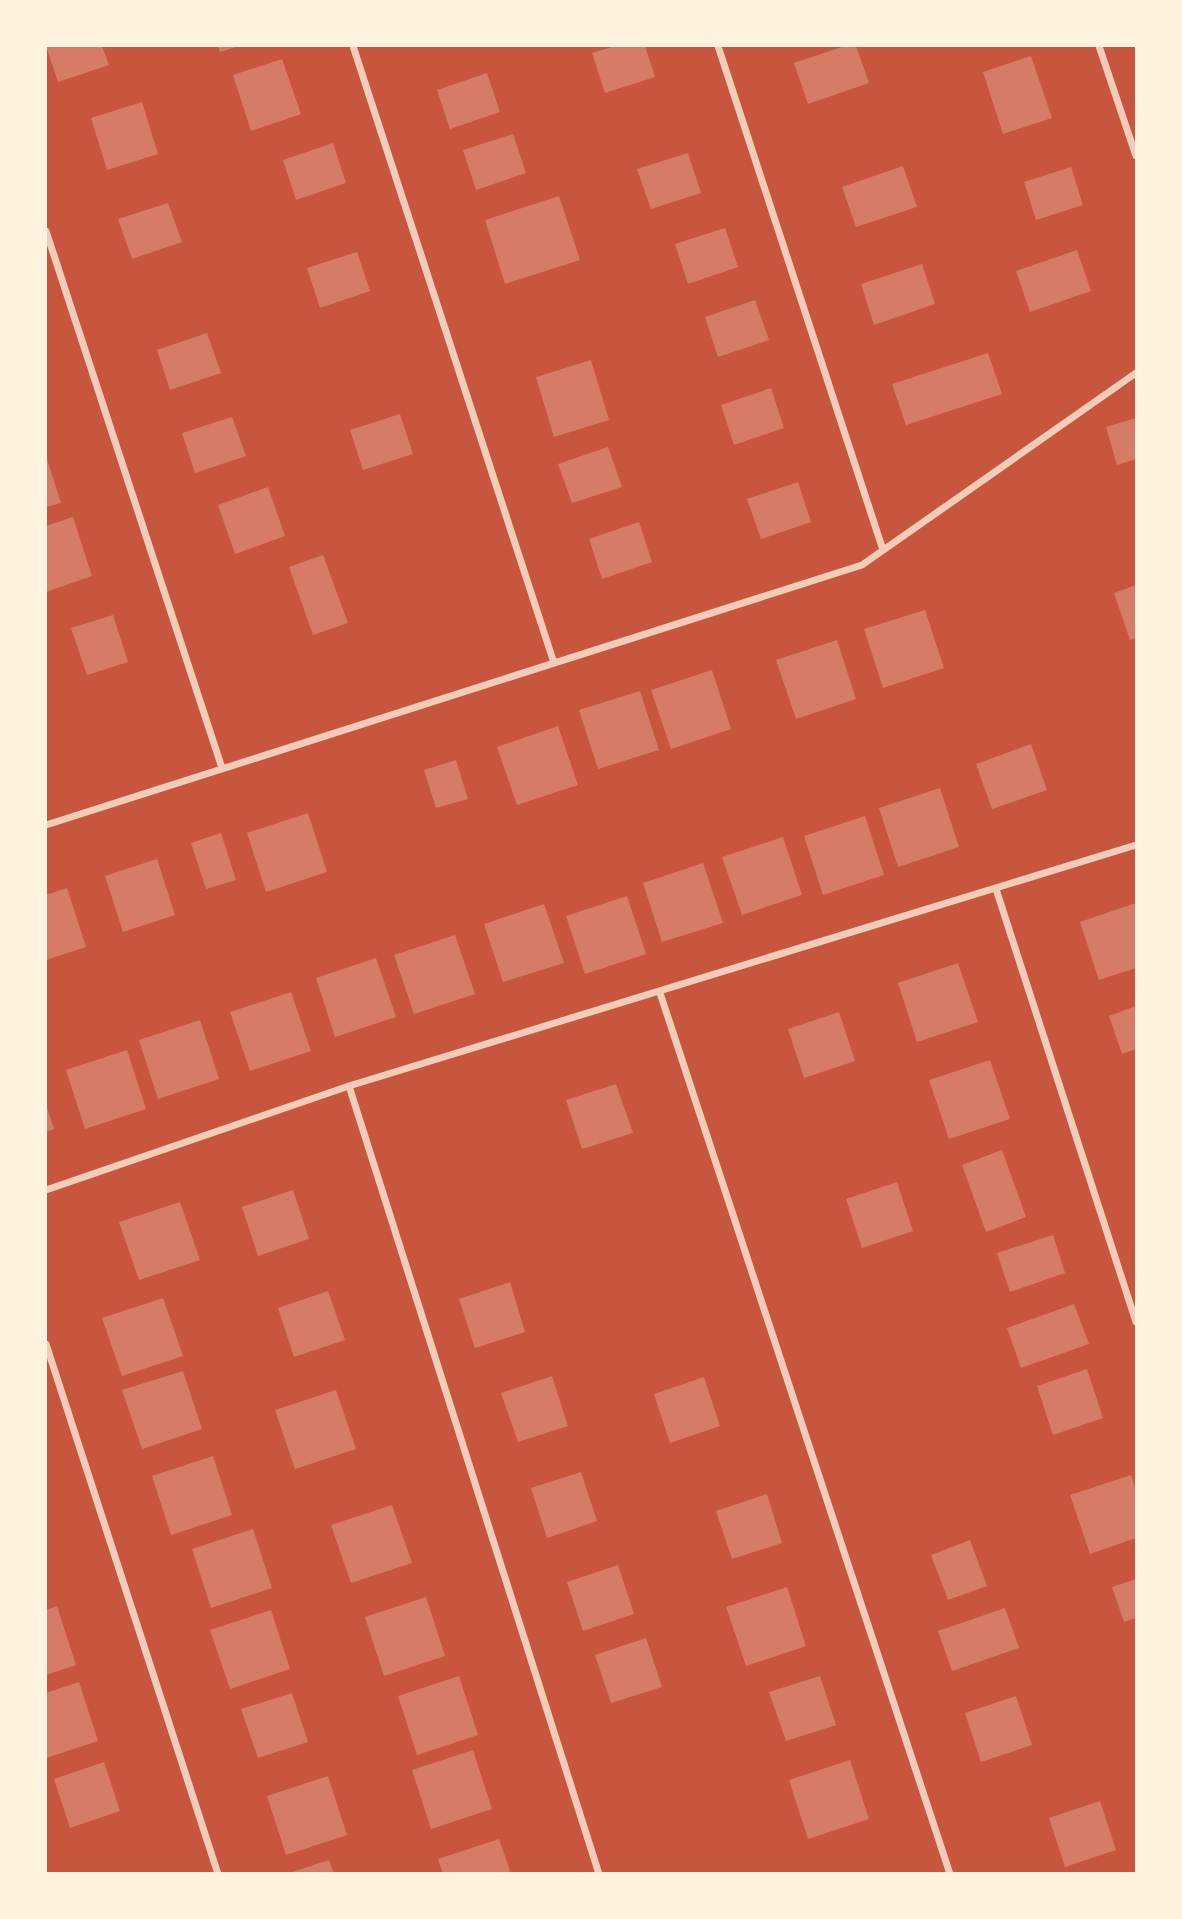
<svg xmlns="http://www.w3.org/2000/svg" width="1182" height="1919" font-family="'Libre Baskerville',serif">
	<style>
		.building { fill: #d67c66 }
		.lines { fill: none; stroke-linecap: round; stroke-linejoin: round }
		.minor { stroke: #f1ccb7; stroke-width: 7 }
	</style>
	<rect width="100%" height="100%" fill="#c8553d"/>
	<g class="building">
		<path d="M46,46H102L109,65L58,82Z"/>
		<path d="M218,46H238L220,52Z"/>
		<path d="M615,46H645L655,77L605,93L592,53Z"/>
		<path d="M845,46H856L869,83L808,104L794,63Z"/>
		<path d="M1031,56L1052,118L1003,134L983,72Z"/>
		<path d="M282,59L301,114L251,131L233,75Z"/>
		<path d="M487,73L500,112L450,129L437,90Z"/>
		<path d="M142,102L158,154L107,170L91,118Z"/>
		<path d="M513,134L526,173L476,190L463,150Z"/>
		<path d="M333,143L346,183L296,200L283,160Z"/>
		<path d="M688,153L701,193L651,209L637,169Z"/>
		<path d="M903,166L917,207L856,227L842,187Z"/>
		<path d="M1071,167L1083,205L1036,220L1024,182Z"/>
		<path d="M559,196L580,260L505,284L485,220Z"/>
		<path d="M168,203L182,242L132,259L118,219Z"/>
		<path d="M725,228L738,267L688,284L675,244Z"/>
		<path d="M1077,250L1091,291L1030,312L1016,271Z"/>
		<path d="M357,252L370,291L320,308L307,268Z"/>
		<path d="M922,264L935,304L874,325L861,284Z"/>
		<path d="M755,300L769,340L718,357L705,317Z"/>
		<path d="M207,333L221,373L170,390L157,350Z"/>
		<path d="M988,353L1002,394L906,425L892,384Z"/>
		<path d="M591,360L609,420L554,437L536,377Z"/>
		<path d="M771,388L784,428L734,445L721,405Z"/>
		<path d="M400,414L413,454L363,470L350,430Z"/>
		<path d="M232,417L246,456L195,473L182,433Z"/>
		<path d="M1136,418V459L1117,465L1106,427Z"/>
		<path d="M608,447L622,487L572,503L558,464Z"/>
		<path d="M46,456L61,503L46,507Z"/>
		<path d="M798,482L811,522L761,539L747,499Z"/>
		<path d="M268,487L285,536L235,554L218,505Z"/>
		<path d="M73,517L92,576L46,592V526Z"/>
		<path d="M639,522L652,562L602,579L589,539Z"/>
		<path d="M323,555L348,623L313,635L289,567Z"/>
		<path d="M1136,585V638L1130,640L1114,593Z"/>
		<path d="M925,610L944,668L883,688L864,629Z"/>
		<path d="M113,615L128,662L87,675L71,628Z"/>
		<path d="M837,640L856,699L796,719L776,660Z"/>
		<path d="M712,670L731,729L671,749L651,690Z"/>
		<path d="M640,691L659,750L598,769L579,710Z"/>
		<path d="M558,726L578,785L517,805L497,747Z"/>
		<path d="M1031,744L1047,790L992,809L976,764Z"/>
		<path d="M456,760L468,799L436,808L424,770Z"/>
		<path d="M940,788L959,847L898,867L879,808Z"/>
		<path d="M308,813L327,872L266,892L247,833Z"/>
		<path d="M865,816L884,875L823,895L804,836Z"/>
		<path d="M221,833L236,880L206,889L191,843Z"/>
		<path d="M783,837L802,895L742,915L722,857Z"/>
		<path d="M157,859L175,915L123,932L105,876Z"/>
		<path d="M703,863L723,923L662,942L643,883Z"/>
		<path d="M67,888L86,947L46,960V895Z"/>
		<path d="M627,896L646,954L585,974L566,916Z"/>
		<path d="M1136,903V968L1099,980L1080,922Z"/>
		<path d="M544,904L564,963L503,982L484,924Z"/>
		<path d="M455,935L475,994L414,1014L394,955Z"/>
		<path d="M376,958L396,1017L335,1037L316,978Z"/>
		<path d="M958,963L978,1022L917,1042L898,983Z"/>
		<path d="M291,992L311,1051L250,1071L230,1012Z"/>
		<path d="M1136,1006V1049L1122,1054L1109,1016Z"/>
		<path d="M839,1012L855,1061L804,1078L788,1029Z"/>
		<path d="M200,1020L219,1079L158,1099L139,1040Z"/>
		<path d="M127,1050L146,1109L85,1129L66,1070Z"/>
		<path d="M990,1060L1010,1119L949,1139L929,1080Z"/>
		<path d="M616,1084L633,1133L582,1149L566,1100Z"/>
		<path d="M46,1105L54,1129L46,1132Z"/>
		<path d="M1002,1150L1026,1217L986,1232L962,1165Z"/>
		<path d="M897,1182L913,1231L862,1248L846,1199Z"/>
		<path d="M293,1190L309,1239L258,1256L242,1207Z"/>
		<path d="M180,1202L200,1260L139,1280L119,1222Z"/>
		<path d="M1053,1235L1065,1273L1010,1292L997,1253Z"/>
		<path d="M510,1282L525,1332L475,1348L459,1299Z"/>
		<path d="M328,1291L345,1340L294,1357L278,1308Z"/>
		<path d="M163,1298L183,1356L122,1376L102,1318Z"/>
		<path d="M1074,1304L1089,1344L1021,1368L1007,1328Z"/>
		<path d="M1087,1369L1103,1418L1053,1435L1037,1386Z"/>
		<path d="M183,1371L202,1429L142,1449L122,1390Z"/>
		<path d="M552,1376L568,1426L518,1442L501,1393Z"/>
		<path d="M704,1377L720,1426L670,1443L654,1394Z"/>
		<path d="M336,1390L356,1449L295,1469L275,1410Z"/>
		<path d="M213,1456L232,1515L171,1535L152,1476Z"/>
		<path d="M581,1472L597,1521L547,1538L531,1488Z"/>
		<path d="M1131,1475L1136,1491V1538L1090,1554L1070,1495Z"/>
		<path d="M767,1494L782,1543L732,1559L716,1511Z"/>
		<path d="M392,1505L412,1563L351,1583L331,1525Z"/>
		<path d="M253,1529L272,1588L211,1608L192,1549Z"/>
		<path d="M970,1540L987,1586L948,1600L931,1555Z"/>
		<path d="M618,1565L634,1614L583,1631L567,1582Z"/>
		<path d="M1136,1579V1618L1124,1622L1112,1587Z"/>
		<path d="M787,1587L806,1646L746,1666L726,1607Z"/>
		<path d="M426,1597L445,1656L384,1676L365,1617Z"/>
		<path d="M57,1606L76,1665L46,1675V1610Z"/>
		<path d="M1005,1608L1019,1648L952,1671L938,1631Z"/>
		<path d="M271,1610L290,1669L230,1689L210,1630Z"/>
		<path d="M646,1638L662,1687L611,1703L595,1655Z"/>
		<path d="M459,1676L478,1735L417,1755L398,1696Z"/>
		<path d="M820,1676L836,1725L786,1741L769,1692Z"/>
		<path d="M79,1682L98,1741L46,1758V1693Z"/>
		<path d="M292,1693L308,1742L258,1758L241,1709Z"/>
		<path d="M1016,1696L1032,1745L981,1762L965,1713Z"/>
		<path d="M473,1750L492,1809L431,1829L412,1770Z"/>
		<path d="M850,1760L869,1819L808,1839L789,1780Z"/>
		<path d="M104,1762L120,1811L70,1828L54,1779Z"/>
		<path d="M328,1776L347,1835L286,1855L267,1796Z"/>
		<path d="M1100,1801L1116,1850L1065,1867L1049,1818Z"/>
		<path d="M499,1839L511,1874H443L438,1859Z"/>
		<path d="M329,1860L334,1874H290L289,1873Z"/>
	</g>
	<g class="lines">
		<g class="minor">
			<path d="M353,46L554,663"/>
			<path d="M718,46L883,550"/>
			<path d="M1099,46L1136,156"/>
			<path d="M46,231L222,768"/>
			<path d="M46,825L862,565L1136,373"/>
			<path d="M996,889L1136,1322"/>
			<path d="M660,993L950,1874"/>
			<path d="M349,1086L599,1874"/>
			<path d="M46,1190L349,1086L1136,845"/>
			<path d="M46,1344L218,1874"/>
		</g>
	</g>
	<rect width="1182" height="1919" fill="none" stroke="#fff3e0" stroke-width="94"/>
</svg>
